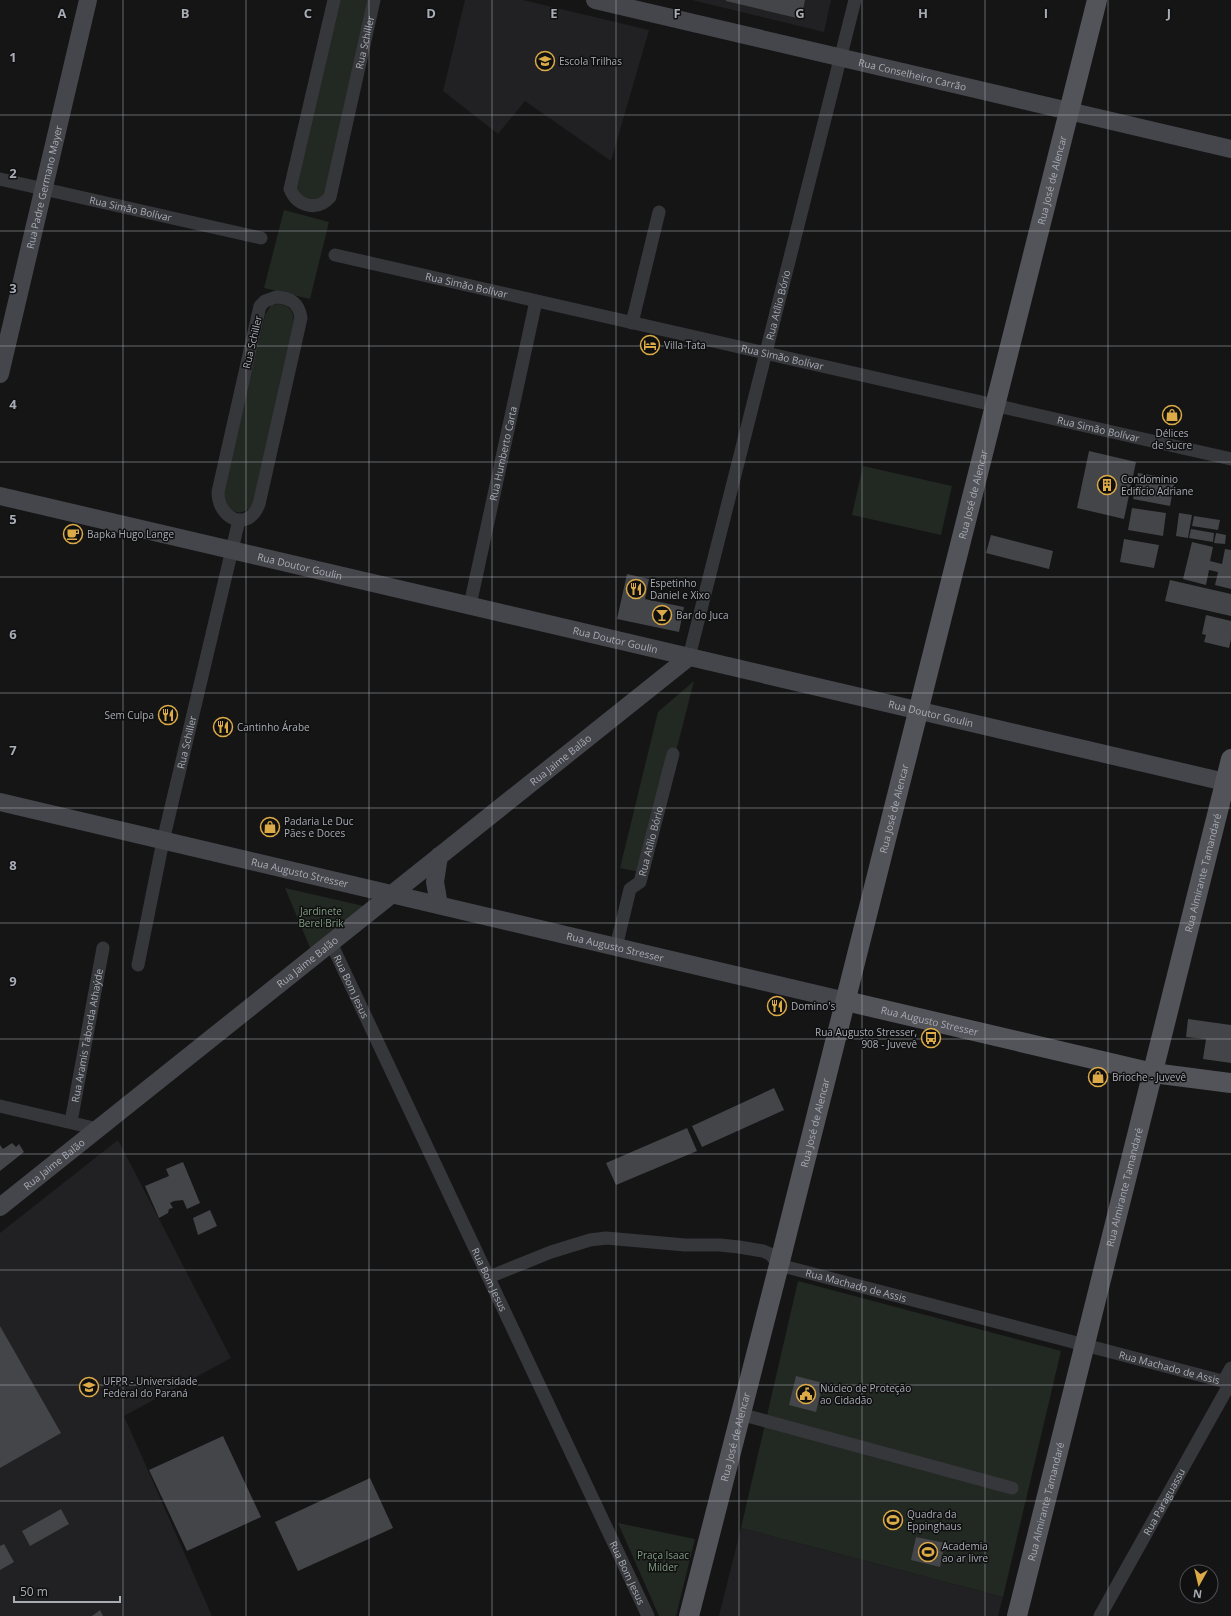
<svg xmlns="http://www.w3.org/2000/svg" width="1231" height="1616" font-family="'Open Sans',sans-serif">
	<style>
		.built { fill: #212123 }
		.green { fill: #222822 }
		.building { fill: #444549 }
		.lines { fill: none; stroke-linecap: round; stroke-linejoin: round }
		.street { stroke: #36373b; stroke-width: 13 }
		.secondary { stroke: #45464b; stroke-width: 18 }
		.primary { stroke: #53545a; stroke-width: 20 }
		.grid { fill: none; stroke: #a8acb5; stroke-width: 1; stroke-opacity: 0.55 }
		.labels { text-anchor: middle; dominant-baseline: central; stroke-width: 3; stroke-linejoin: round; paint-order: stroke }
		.street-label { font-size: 10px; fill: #a8acb5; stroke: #101011 }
		.poi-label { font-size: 10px; fill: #a8acb5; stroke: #101011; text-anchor: start }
		.park-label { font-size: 10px; fill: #829e84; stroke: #101011 }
		.grid-label { font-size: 13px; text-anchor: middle; font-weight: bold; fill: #a8acb5; stroke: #101011; stroke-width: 3; stroke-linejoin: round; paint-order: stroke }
	</style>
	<rect width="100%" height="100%" fill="#151516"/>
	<g class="built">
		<path d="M465,0H523L649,30L611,161L525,101L498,134L443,91Z"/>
		<path d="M692,0H831L824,32Z"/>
		<path d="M118,1140L231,1358L124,1416L212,1616H0V1233Z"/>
		<path d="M741,1528L1003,1597L998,1616H719Z"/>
	</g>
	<g class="green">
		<path d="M340,0H369L327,194L315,200C306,199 298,196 295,186Z"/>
		<path d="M284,210L329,222L310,299L264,288Z"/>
		<path d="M278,304C288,305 293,309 294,320L253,503C247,513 239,515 229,509L223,495L265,315L271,305Z"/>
		<path d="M863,466L952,486L941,535L852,515Z"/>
		<path d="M694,681L645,873L620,868L658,712Z"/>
		<path d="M285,888L368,907L311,950Z"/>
		<path d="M798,1281L1061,1351L1003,1597L741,1528Z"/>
		<path d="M618,1523L695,1539L676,1616H659Z"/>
	</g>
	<g class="building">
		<path d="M726,0H805L801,19L726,1Z"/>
		<path d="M1089,451L1136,462L1124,519L1077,508Z"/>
		<path d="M1138,473L1175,479L1170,506L1133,499Z"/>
		<path d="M1132,508L1166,513L1163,536L1128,530Z"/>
		<path d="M1179,513L1192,515L1188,538L1176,536Z"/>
		<path d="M1194,516L1220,520L1218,530L1192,526Z"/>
		<path d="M1191,529L1214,533L1213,542L1189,538Z"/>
		<path d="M1216,533L1226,535L1225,544L1214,543Z"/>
		<path d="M991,535L1053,551L1049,569L986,553Z"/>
		<path d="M1124,539L1159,545L1154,568L1120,562Z"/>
		<path d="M1192,542L1213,547L1210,561L1222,564L1225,549L1231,550V589L1215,585L1218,572L1209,570L1206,585L1183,579Z"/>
		<path d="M627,574L649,579L645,599L684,607L679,632L617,619Z"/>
		<path d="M1170,580L1231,594V616L1165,601Z"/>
		<path d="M1206,615L1231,621V639L1229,648L1204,642L1206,635L1202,634Z"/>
		<path d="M1188,1019L1231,1025V1063L1203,1059L1206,1039L1186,1037Z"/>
		<path d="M774,1088L784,1110L702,1147L692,1126Z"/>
		<path d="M687,1128L697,1151L616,1185L606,1163Z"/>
		<path d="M12,1143L16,1147L19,1144L24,1152L0,1171V1145L3,1149Z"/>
		<path d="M183,1162L200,1203L187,1209L183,1200L174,1201L170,1203L173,1208L169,1209L168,1213L159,1218L145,1186L169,1176L166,1169Z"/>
		<path d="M210,1210L217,1226L198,1235L193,1218Z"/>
		<path d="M0,1326L61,1433L0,1468Z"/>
		<path d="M796,1376L823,1383L816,1412L789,1405Z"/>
		<path d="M223,1436L261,1517L187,1551L149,1470Z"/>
		<path d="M370,1478L393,1528L298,1571L275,1522Z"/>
		<path d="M61,1509L69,1524L30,1546L22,1531Z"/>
		<path d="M916,1537L945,1543L940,1567L911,1560Z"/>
		<path d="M4,1544L14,1562L0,1570V1546Z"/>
		<path d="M100,1610L103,1616H92Z"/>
	</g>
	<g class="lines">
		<g class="street">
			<path id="s1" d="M334,0L290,189C297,206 317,212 330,197L374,0"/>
			<path id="s2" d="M0,179L261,238"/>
			<path id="s3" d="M335,255L1231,459"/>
			<path d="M276,297C291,298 299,303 301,318L259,504C248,533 218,519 218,492L260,306L265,301Z"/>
			<path d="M632,323L659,212"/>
			<path id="s4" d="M470,605L536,301"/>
			<path id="s5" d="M689,657L855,0"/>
			<path id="s6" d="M331,943L648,1616"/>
			<path id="s7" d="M616,947L630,889L640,882L673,754"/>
			<path id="s8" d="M138,965L163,841L239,520"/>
			<path d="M0,1106L98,1129"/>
			<path id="s9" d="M71,1122L103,948"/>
			<path id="s10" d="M489,1277L551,1252L590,1240L606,1238L685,1245H720L739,1247L763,1251L770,1254L779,1265L1226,1382"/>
			<path d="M1229,1388L1226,1377L1231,1368"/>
			<path d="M740,1414L1012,1488"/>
			<path id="s11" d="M1100,1616L1228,1387"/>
		</g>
		<g class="secondary">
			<path id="s12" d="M595,0L1231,149"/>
			<path id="s13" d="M0,374L88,0"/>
			<path id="s14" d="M0,496L1225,782"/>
			<path id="s15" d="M0,802L846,1001"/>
			<path d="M439,905L435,882L439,856"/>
			<path id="s16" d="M0,1207L689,657"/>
		</g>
		<g class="primary">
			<path id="s17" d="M846,1001L1153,1073L1231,1083"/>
			<path id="s18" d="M689,1616L779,1265L1097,0"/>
			<path id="s19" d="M1017,1616L1231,759"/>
		</g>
	</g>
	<path class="grid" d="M123,0V1616M246,0V1616M369,0V1616M492,0V1616M616,0V1616M739,0V1616M862,0V1616M985,0V1616M1108,0V1616M0,115H1231M0,231H1231M0,346H1231M0,462H1231M0,577H1231M0,693H1231M0,808H1231M0,923H1231M0,1039H1231M0,1154H1231M0,1270H1231M0,1385H1231M0,1501H1231"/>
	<defs>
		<g id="school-ring" transform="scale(1)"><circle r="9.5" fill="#101011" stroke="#dcab47" stroke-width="1.5"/><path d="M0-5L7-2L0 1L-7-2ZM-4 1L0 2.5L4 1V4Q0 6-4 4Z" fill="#dcab47"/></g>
		<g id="hotel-ring" transform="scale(1)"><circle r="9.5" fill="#101011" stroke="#dcab47" stroke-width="1.5"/><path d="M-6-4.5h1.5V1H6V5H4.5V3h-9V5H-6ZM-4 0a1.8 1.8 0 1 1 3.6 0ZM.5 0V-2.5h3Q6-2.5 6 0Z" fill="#dcab47"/></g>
		<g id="shop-ring" transform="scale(1)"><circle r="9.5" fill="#101011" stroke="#dcab47" stroke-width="1.5"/><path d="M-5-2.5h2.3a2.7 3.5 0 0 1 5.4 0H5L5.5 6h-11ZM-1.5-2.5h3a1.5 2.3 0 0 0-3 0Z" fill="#dcab47"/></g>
		<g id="building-ring" transform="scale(1)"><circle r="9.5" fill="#101011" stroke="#dcab47" stroke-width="1.5"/><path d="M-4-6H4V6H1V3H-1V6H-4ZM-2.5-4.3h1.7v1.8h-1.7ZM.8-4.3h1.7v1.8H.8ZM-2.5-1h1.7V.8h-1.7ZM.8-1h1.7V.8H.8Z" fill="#dcab47"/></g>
		<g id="cafe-ring" transform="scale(1)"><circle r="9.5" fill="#101011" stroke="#dcab47" stroke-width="1.5"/><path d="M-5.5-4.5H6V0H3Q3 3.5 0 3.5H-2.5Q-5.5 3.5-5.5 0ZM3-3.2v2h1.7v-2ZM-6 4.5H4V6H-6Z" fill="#dcab47"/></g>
		<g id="restaurant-ring" transform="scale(1)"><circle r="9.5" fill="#101011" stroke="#dcab47" stroke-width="1.5"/><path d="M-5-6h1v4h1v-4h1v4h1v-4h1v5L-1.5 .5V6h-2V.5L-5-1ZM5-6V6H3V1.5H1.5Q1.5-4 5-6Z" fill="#dcab47"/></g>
		<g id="bar-ring" transform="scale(1)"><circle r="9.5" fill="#101011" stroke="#dcab47" stroke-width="1.5"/><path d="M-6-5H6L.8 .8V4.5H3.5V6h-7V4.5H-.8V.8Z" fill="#dcab47"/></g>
		<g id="bus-ring" transform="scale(1)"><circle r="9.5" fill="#101011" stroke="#dcab47" stroke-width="1.5"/><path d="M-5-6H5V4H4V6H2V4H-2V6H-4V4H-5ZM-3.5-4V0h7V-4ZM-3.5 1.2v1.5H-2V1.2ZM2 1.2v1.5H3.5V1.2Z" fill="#dcab47"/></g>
		<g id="university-ring" transform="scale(1)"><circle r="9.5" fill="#101011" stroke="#dcab47" stroke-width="1.5"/><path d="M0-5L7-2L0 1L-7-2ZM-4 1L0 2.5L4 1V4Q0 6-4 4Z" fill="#dcab47"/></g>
		<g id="civic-ring" transform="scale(1)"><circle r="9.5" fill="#101011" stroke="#dcab47" stroke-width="1.5"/><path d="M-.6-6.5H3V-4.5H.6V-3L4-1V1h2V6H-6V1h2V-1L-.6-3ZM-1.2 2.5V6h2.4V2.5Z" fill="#dcab47"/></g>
		<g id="stadium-ring" transform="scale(1)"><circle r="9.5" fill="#101011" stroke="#dcab47" stroke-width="1.5"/><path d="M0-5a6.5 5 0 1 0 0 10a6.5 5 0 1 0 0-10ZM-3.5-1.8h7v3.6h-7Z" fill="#dcab47"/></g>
	</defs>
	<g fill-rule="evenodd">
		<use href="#school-ring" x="545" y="61"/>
		<use href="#hotel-ring" x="650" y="345"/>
		<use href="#shop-ring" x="1172" y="415"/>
		<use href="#building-ring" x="1107" y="485"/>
		<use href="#cafe-ring" x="73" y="534"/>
		<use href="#restaurant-ring" x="636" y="589"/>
		<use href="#bar-ring" x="662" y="615"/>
		<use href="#restaurant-ring" x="168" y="715"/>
		<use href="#restaurant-ring" x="223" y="727"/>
		<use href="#shop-ring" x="270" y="827"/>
		<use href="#restaurant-ring" x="777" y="1006"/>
		<use href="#bus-ring" x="931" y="1038"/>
		<use href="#shop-ring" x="1098" y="1077"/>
		<use href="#university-ring" x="89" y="1387"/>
		<use href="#civic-ring" x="806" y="1394"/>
		<use href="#stadium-ring" x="893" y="1520"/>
		<use href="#stadium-ring" x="928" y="1552"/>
	</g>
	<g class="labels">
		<g class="street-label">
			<text stroke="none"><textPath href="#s1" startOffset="402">Rua Schiller</textPath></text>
			<text stroke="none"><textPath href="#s12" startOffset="326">Rua Conselheiro Carrão</textPath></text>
			<text stroke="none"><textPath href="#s18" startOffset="1481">Rua José de Alencar</textPath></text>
			<text stroke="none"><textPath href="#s13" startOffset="192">Rua Padre Germano Mayer</textPath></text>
			<text stroke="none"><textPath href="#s2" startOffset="134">Rua Simão Bolívar</textPath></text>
			<text stroke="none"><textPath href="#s3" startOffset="135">Rua Simão Bolívar</textPath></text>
			<text stroke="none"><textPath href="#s5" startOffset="363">Rua Atílio Bório</textPath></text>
			<text transform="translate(252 342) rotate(-77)">Rua Schiller</text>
			<text stroke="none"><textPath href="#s3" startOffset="459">Rua Simão Bolívar</textPath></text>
			<text stroke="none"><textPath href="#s3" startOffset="783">Rua Simão Bolívar</textPath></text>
			<text stroke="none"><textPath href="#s4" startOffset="155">Rua Humberto Carta</textPath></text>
			<text stroke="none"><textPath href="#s18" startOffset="1157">Rua José de Alencar</textPath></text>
			<text stroke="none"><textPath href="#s14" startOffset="308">Rua Doutor Goulin</textPath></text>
			<text stroke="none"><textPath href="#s14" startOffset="632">Rua Doutor Goulin</textPath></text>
			<text stroke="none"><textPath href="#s14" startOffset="956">Rua Doutor Goulin</textPath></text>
			<text stroke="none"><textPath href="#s8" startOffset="228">Rua Schiller</textPath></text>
			<text stroke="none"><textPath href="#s16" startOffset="717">Rua Jaime Balão</textPath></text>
			<text stroke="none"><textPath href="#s18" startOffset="833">Rua José de Alencar</textPath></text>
			<text stroke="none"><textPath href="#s7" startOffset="114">Rua Atílio Bório</textPath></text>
			<text stroke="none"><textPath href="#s15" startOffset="308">Rua Augusto Stresser</textPath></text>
			<text stroke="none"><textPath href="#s19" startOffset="766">Rua Almirante Tamandaré</textPath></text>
			<text stroke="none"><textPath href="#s15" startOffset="632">Rua Augusto Stresser</textPath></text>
			<text stroke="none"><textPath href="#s16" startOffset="393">Rua Jaime Balão</textPath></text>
			<text stroke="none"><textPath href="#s6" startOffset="48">Rua Bom Jesus</textPath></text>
			<text stroke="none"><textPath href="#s17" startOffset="86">Rua Augusto Stresser</textPath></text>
			<text stroke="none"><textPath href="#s9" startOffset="88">Rua Aramis Taborda Athaýde</textPath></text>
			<text stroke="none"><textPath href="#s18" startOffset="509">Rua José de Alencar</textPath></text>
			<text stroke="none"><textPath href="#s16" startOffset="69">Rua Jaime Balão</textPath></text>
			<text stroke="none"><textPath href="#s19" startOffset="442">Rua Almirante Tamandaré</textPath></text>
			<text stroke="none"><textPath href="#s6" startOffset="372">Rua Bom Jesus</textPath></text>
			<text stroke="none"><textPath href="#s10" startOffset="383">Rua Machado de Assis</textPath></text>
			<text stroke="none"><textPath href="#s10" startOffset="707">Rua Machado de Assis</textPath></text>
			<text stroke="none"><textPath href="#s18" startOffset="185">Rua José de Alencar</textPath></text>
			<text stroke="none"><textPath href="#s19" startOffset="118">Rua Almirante Tamandaré</textPath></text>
			<text stroke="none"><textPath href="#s11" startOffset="131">Rua Paraguassu</textPath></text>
			<text stroke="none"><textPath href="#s6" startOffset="696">Rua Bom Jesus</textPath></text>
		</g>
		<g class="poi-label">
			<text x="559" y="61">Escola Trilhas</text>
			<text x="664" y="345">Villa Tata</text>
			<text x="1172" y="433" text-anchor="middle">Délices<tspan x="1172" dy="12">de Sucre</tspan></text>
			<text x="1121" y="479">Condomínio<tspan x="1121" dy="12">Edifício Adriane</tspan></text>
			<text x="87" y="534">Bapka Hugo Lange</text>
			<text x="650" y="583">Espetinho<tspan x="650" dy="12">Daniel e Xixo</tspan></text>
			<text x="676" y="615">Bar do Juca</text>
			<text x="154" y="715" text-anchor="end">Sem Culpa</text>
			<text x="237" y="727">Cantinho Árabe</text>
			<text x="284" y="821">Padaria Le Duc<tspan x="284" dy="12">Pães e Doces</tspan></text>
			<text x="791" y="1006">Domino's</text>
			<text x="917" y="1032" text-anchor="end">Rua Augusto Stresser,<tspan x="917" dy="12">908 - Juvevê</tspan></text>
			<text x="1112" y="1077">Brioche - Juvevê</text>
			<text x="103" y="1381">UFPR - Universidade<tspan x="103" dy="12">Federal do Paraná</tspan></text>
			<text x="820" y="1388">Núcleo de Proteção<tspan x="820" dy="12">ao Cidadão</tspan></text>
			<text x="907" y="1514">Quadra da<tspan x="907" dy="12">Eppinghaus</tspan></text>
			<text x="942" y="1546">Academia<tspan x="942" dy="12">ao ar livre</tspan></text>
		</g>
		<g class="park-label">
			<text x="321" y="911">Jardinete<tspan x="321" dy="12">Berel Brik</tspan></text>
			<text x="663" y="1555">Praça Isaac<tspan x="663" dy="12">Milder</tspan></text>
		</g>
	</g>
	<g class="grid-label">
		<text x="62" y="18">A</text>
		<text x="185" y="18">B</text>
		<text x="308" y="18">C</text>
		<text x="431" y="18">D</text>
		<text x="554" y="18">E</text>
		<text x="677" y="18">F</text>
		<text x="800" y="18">G</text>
		<text x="923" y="18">H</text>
		<text x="1046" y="18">I</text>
		<text x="1169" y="18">J</text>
		<text x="13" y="62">1</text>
		<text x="13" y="178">2</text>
		<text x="13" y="293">3</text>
		<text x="13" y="409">4</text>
		<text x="13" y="524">5</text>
		<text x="13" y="639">6</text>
		<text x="13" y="755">7</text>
		<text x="13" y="870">8</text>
		<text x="13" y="986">9</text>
	</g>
	<g transform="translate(1199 1584) rotate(188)"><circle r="19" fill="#101011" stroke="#4d4e53"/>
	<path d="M0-3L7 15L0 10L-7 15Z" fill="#dcab47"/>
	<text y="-6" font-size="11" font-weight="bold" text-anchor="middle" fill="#a8acb5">N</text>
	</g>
	<path d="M14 1596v6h106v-6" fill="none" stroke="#a8acb5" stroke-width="2"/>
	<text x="20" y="1596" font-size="12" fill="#a8acb5" stroke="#101011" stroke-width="3" paint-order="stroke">50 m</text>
</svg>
